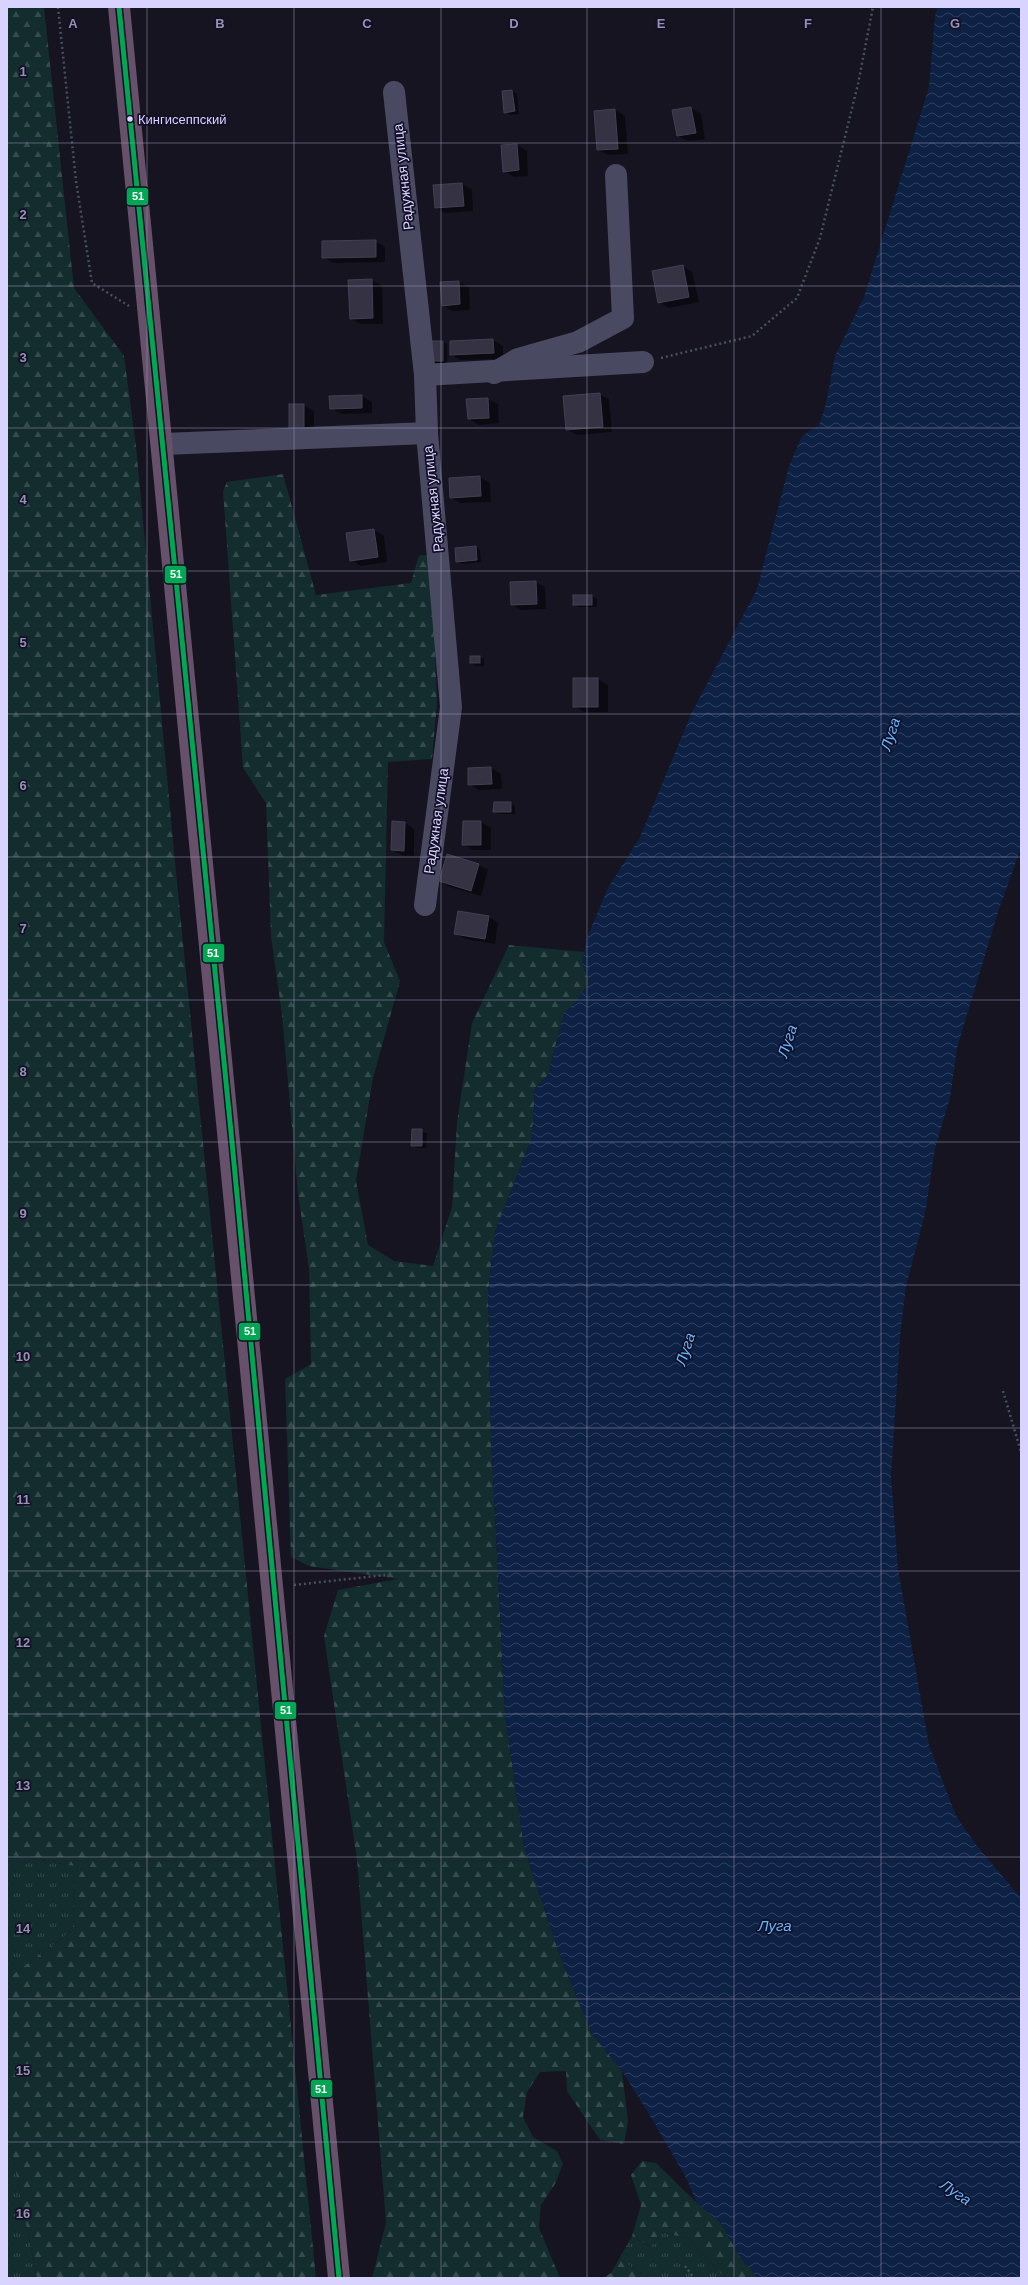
<svg xmlns="http://www.w3.org/2000/svg" width="1028" height="2285" font-family="Helvetica,sans-serif">
	<style>
		.grass { fill: url(#grass-tufts) }
		.forest { fill: url(#forest-firs) }
		.water { fill: url(#water-waves) }
		.shadow { fill: #0007 }
		.building { fill: #343243; stroke: #433f54 }
		.lines { fill: none; stroke-linecap: round; stroke-linejoin: round }
		.path { stroke: #44505f; stroke-width: 2.5; stroke-dasharray: 2 3; stroke-linecap: butt }
		.minor { stroke: #4a4962; stroke-width: 22 }
		.highway { stroke: #67516a; stroke-width: 22 }
		.bus-1-casing { stroke: #130f26; stroke-width: 8 }
		.bus-1 { stroke: #00a651; stroke-width: 5 }
		.grid { fill: none; stroke: #9591b1; stroke-width: 1; stroke-opacity: 0.55 }
		.bus-dot { fill: #d9d4ff; stroke: #130f26; stroke-width: 1.5 }
		.labels { text-anchor: middle; dominant-baseline: central; stroke-width: 3.5; stroke-linejoin: round; paint-order: stroke }
		.bus-label { font-size: 13px; fill: #d9d4ff; stroke: #130f26; text-anchor: start }
		.street-label { font-size: 14px; fill: #d9d4ff; stroke: #130f26 }
		.water-label { font-size: 15px; font-style: italic; fill: #62b6ff; stroke: #130f26 }
		.grid-label { font-size: 13px; text-anchor: middle; font-weight: bold; fill: #9591b1; stroke: #130f26; stroke-width: 3.5; stroke-linejoin: round; paint-order: stroke }
		.line-badge { stroke: #130f26; stroke-width: 1.5 }
		.badge-label { font-size: 11px; text-anchor: middle; font-weight: bold; fill: #fff }
	</style>
	<defs>
		<pattern id="grass-tufts" width="24" height="20" patternUnits="userSpaceOnUse"><rect width="24" height="20" fill="#132c2d"/><path d="M3 7l-1-3M5 7V3M7 7l1-3M15 17l-1-3M17 17v-4M19 17l1-3" fill="none" stroke="#354a4c"/></pattern>
		<pattern id="forest-firs" width="22" height="20" patternUnits="userSpaceOnUse"><rect width="22" height="20" fill="#132c2d"/><path d="M5 1l3.5 6h-7zM16 11l3.5 6h-7z" fill="#354a4c"/></pattern>
		<pattern id="water-waves" width="16" height="10" patternUnits="userSpaceOnUse"><rect width="16" height="10" fill="#0d2144"/><path d="M0 5q4-4 8 0t8 0" fill="none" stroke="#304060"/></pattern>
	</defs>
	<rect width="100%" height="100%" fill="#161421"/>
	<g class="grass">
		<path d="M7,1854L74,1866L73,1930L7,1979Z"/>
		<path d="M7,2128L37,2278H7Z"/>
		<path d="M663,2232L689,2239L725,2278H649L619,2259L632,2236L650,2247Z"/>
	</g>
	<g class="forest">
		<path d="M7,7H44L74,288L124,356L136,446L176,872L316,2278H37L7,2128V1979L73,1930L74,1866L7,1854Z"/>
		<path d="M283,474L316,595L411,583L419,555L431,556L437,703L432,759L388,762L384,942L400,981L373,1078L356,1181L368,1245L394,1261L433,1266L452,1207L457,1122L472,1023L509,945L584,952L582,962L589,983L577,1001L564,1013L548,1075L535,1088L532,1137L495,1232L488,1292L491,1436L505,1714L524,1847L560,1956L592,2034L622,2071L628,2121L624,2144L600,2140L567,2091L566,2071L540,2072L527,2092L523,2117L533,2137L557,2151L563,2164L555,2184L541,2205L539,2228L560,2278H372L386,2223L357,1860L324,1636L338,1590L398,1579L309,1566L291,1557L285,1379L311,1364L309,1269L298,1194L282,1015L271,936L266,803L243,768L223,491L227,482Z"/>
		<path d="M642,2161L656,2163L697,2203L721,2223L740,2257L758,2278H725L689,2239L663,2232L651,2247L632,2236L641,2205L631,2175Z"/>
		<path d="M619,2259L649,2278H603L611,2273Z"/>
	</g>
	<path class="water" d="M938,7H1021V848L998,912L957,1048L950,1098L935,1148L925,1214L906,1286L900,1337L891,1476L898,1569L929,1745L956,1816L977,1846L1021,1898V2278H758L740,2257L721,2223L697,2203L685,2176L652,2119L622,2071L592,2034L560,1956L524,1847L505,1714L491,1436L488,1292L495,1232L532,1137L535,1088L548,1075L564,1013L577,1001L589,983L582,962L588,935L608,888L640,837L692,712L757,589L789,466L802,436L819,425L826,404L835,356L864,297L929,87L935,16Z"/>
	<g class="shadow">
		<path d="M512,91L517,94L519,114L510,115L505,112Z"/>
		<path d="M691,108L701,114L705,139L688,141L678,136L674,111Z"/>
		<path d="M615,110L625,116L628,154L608,155L598,150Z"/>
		<path d="M517,145L527,151L528,176L514,177L504,171Z"/>
		<path d="M462,184L472,190L473,211L445,213L435,207Z"/>
		<path d="M375,241L385,247V262L333,263L323,257Z"/>
		<path d="M682,266L692,272L699,302L669,308L659,302Z"/>
		<path d="M372,280L382,286L383,324H360L350,318Z"/>
		<path d="M459,282L469,287L470,310L452,311L442,305Z"/>
		<path d="M493,340L503,346V359L461,360L451,355Z"/>
		<path d="M442,342L447,344V363H435L431,360Z"/>
		<path d="M599,394L609,399L612,432L577,435L567,430Z"/>
		<path d="M362,396L372,402V413L341,414L331,408Z"/>
		<path d="M488,399L498,404L499,423L479,425L469,419Z"/>
		<path d="M304,405L314,411V438H300Z"/>
		<path d="M480,477L490,483L491,502L461,503L451,498L450,479Z"/>
		<path d="M374,530L384,536L387,562L361,566L351,560Z"/>
		<path d="M476,547L480,550L481,562L462,564L457,561Z"/>
		<path d="M535,582L545,587L546,609L521,610L512,605Z"/>
		<path d="M574,596H592L597,599V607H578L574,604Z"/>
		<path d="M479,657L484,659V666H476L471,663Z"/>
		<path d="M574,679H598L608,685V712H584L574,706Z"/>
		<path d="M491,768L501,774L502,789L479,790L469,784V769Z"/>
		<path d="M511,803L515,806V814H499L494,811Z"/>
		<path d="M481,822L491,828V850H473L463,844Z"/>
		<path d="M405,823L414,829V856L402,855L392,850Z"/>
		<path d="M479,865L488,870L481,896L450,887L440,881Z"/>
		<path d="M489,917L498,923L495,944L465,939L455,933Z"/>
		<path d="M413,1130L427,1133L426,1148H417L412,1145Z"/>
	</g>
	<g class="building">
		<path d="M512,90L515,111L504,113L502,91Z"/>
		<path d="M691,107L696,133L677,136L672,110Z"/>
		<path d="M615,109L618,149L597,150L594,111Z"/>
		<path d="M517,144L519,170L503,172L501,145Z"/>
		<path d="M462,183L464,206L435,208L433,185Z"/>
		<path d="M376,240V257L322,258V241Z"/>
		<path d="M683,265L689,297L658,303L652,271Z"/>
		<path d="M372,279L373,318L350,319L348,280Z"/>
		<path d="M459,281L460,304L442,306L440,282Z"/>
		<path d="M493,339L494,353L450,355V341Z"/>
		<path d="M429,341H443V361H430Z"/>
		<path d="M600,393L603,427L566,430L563,396Z"/>
		<path d="M362,395V408L330,409L329,396Z"/>
		<path d="M488,398L489,418L468,419L466,399Z"/>
		<rect x="289" y="404" width="15" height="29"/>
		<path d="M480,476L481,496L450,498L449,478Z"/>
		<path d="M374,529L378,557L350,561L346,533Z"/>
		<path d="M476,546L477,560L456,562L455,548Z"/>
		<path d="M536,581L537,604L511,605L510,582Z"/>
		<rect x="573" y="595" width="19" height="10"/>
		<rect x="470" y="656" width="10" height="7"/>
		<rect x="573" y="678" width="25" height="29"/>
		<path d="M491,767L492,784L468,785V768Z"/>
		<path d="M494,802H511V812H493Z"/>
		<path d="M392,821L405,822L404,851L391,850Z"/>
		<path d="M463,821H481V845H462Z"/>
		<path d="M447,854L479,864L471,891L439,881Z"/>
		<path d="M458,911L489,916L485,939L454,934Z"/>
		<path d="M412,1129H422V1146H411Z"/>
	</g>
	<g class="lines">
		<g class="path">
			<path d="M58,7L76,181L92,283L129,306"/>
			<path d="M661,358L752,336L797,298L820,238L858,84L873,7"/>
			<path d="M1003,1391L1021,1452"/>
			<path d="M294,1585L385,1575"/>
			<path d="M685,2266L694,2278"/>
		</g>
		<g class="minor">
			<path d="M394,92L425,375L427,433L451,707L425,905"/>
			<path d="M494,373L518,359L578,342L623,318L616,175"/>
			<path d="M425,375L643,362"/>
			<path d="M164,444L427,433"/>
		</g>
		<path class="highway" d="M119,7C197,764 269,1521 339,2278"/>
		<g class="bus-1-casing">
			<path id="bus-1" d="M119,7L232,1142L339,2278"/>
		</g>
		<use href="#bus-1" class="bus-1"/>
	</g>
	<path class="grid" d="M147,7V2278M294,7V2278M441,7V2278M587,7V2278M734,7V2278M881,7V2278M7,143H1021M7,286H1021M7,428H1021M7,571H1021M7,714H1021M7,857H1021M7,1000H1021M7,1142H1021M7,1285H1021M7,1428H1021M7,1571H1021M7,1714H1021M7,1857H1021M7,1999H1021M7,2142H1021"/>
	<circle class="bus-dot" cx="130" cy="119" r="3.5"/>
	<g class="labels">
		<g class="bus-label">
			<text x="138" y="119">Кингисеппский</text>
		</g>
		<g class="street-label">
			<text transform="translate(403 177) rotate(-96)">Радужная улица</text>
			<text transform="translate(433 499) rotate(-96)">Радужная улица</text>
			<text transform="translate(436 821) rotate(-82)">Радужная улица</text>
		</g>
		<g class="water-label">
			<text transform="translate(890 734) rotate(-72)">Луга</text>
			<text transform="translate(787 1041) rotate(-72)">Луга</text>
			<text transform="translate(685 1349) rotate(-72)">Луга</text>
			<text x="775" y="1925">Луга</text>
			<text transform="translate(956 2192) rotate(34)">Луга</text>
		</g>
	</g>
	<g class="grid-label">
		<text x="73" y="28">A</text>
		<text x="220" y="28">B</text>
		<text x="367" y="28">C</text>
		<text x="514" y="28">D</text>
		<text x="661" y="28">E</text>
		<text x="808" y="28">F</text>
		<text x="955" y="28">G</text>
		<text x="23" y="76">1</text>
		<text x="23" y="219">2</text>
		<text x="23" y="362">3</text>
		<text x="23" y="504">4</text>
		<text x="23" y="647">5</text>
		<text x="23" y="790">6</text>
		<text x="23" y="933">7</text>
		<text x="23" y="1076">8</text>
		<text x="23" y="1218">9</text>
		<text x="23" y="1361">10</text>
		<text x="23" y="1504">11</text>
		<text x="23" y="1647">12</text>
		<text x="23" y="1790">13</text>
		<text x="23" y="1933">14</text>
		<text x="23" y="2075">15</text>
		<text x="23" y="2218">16</text>
	</g>
	<g class="line-badge">
		<rect x="126" y="187" width="23" height="19" rx="4" fill="#00a651"/>
		<rect x="164" y="565" width="23" height="19" rx="4" fill="#00a651"/>
		<rect x="202" y="943" width="23" height="20" rx="4" fill="#00a651"/>
		<rect x="238" y="1322" width="23" height="19" rx="4" fill="#00a651"/>
		<rect x="274" y="1701" width="23" height="19" rx="4" fill="#00a651"/>
		<rect x="310" y="2079" width="23" height="19" rx="4" fill="#00a651"/>
	</g>
	<g class="badge-label">
		<text x="138" y="200">51</text>
		<text x="176" y="578">51</text>
		<text x="213" y="957">51</text>
		<text x="250" y="1335">51</text>
		<text x="286" y="1714">51</text>
		<text x="321" y="2093">51</text>
	</g>
	<rect width="1028" height="2285" fill="none" stroke="#d9d4ff" stroke-width="16"/>
</svg>
